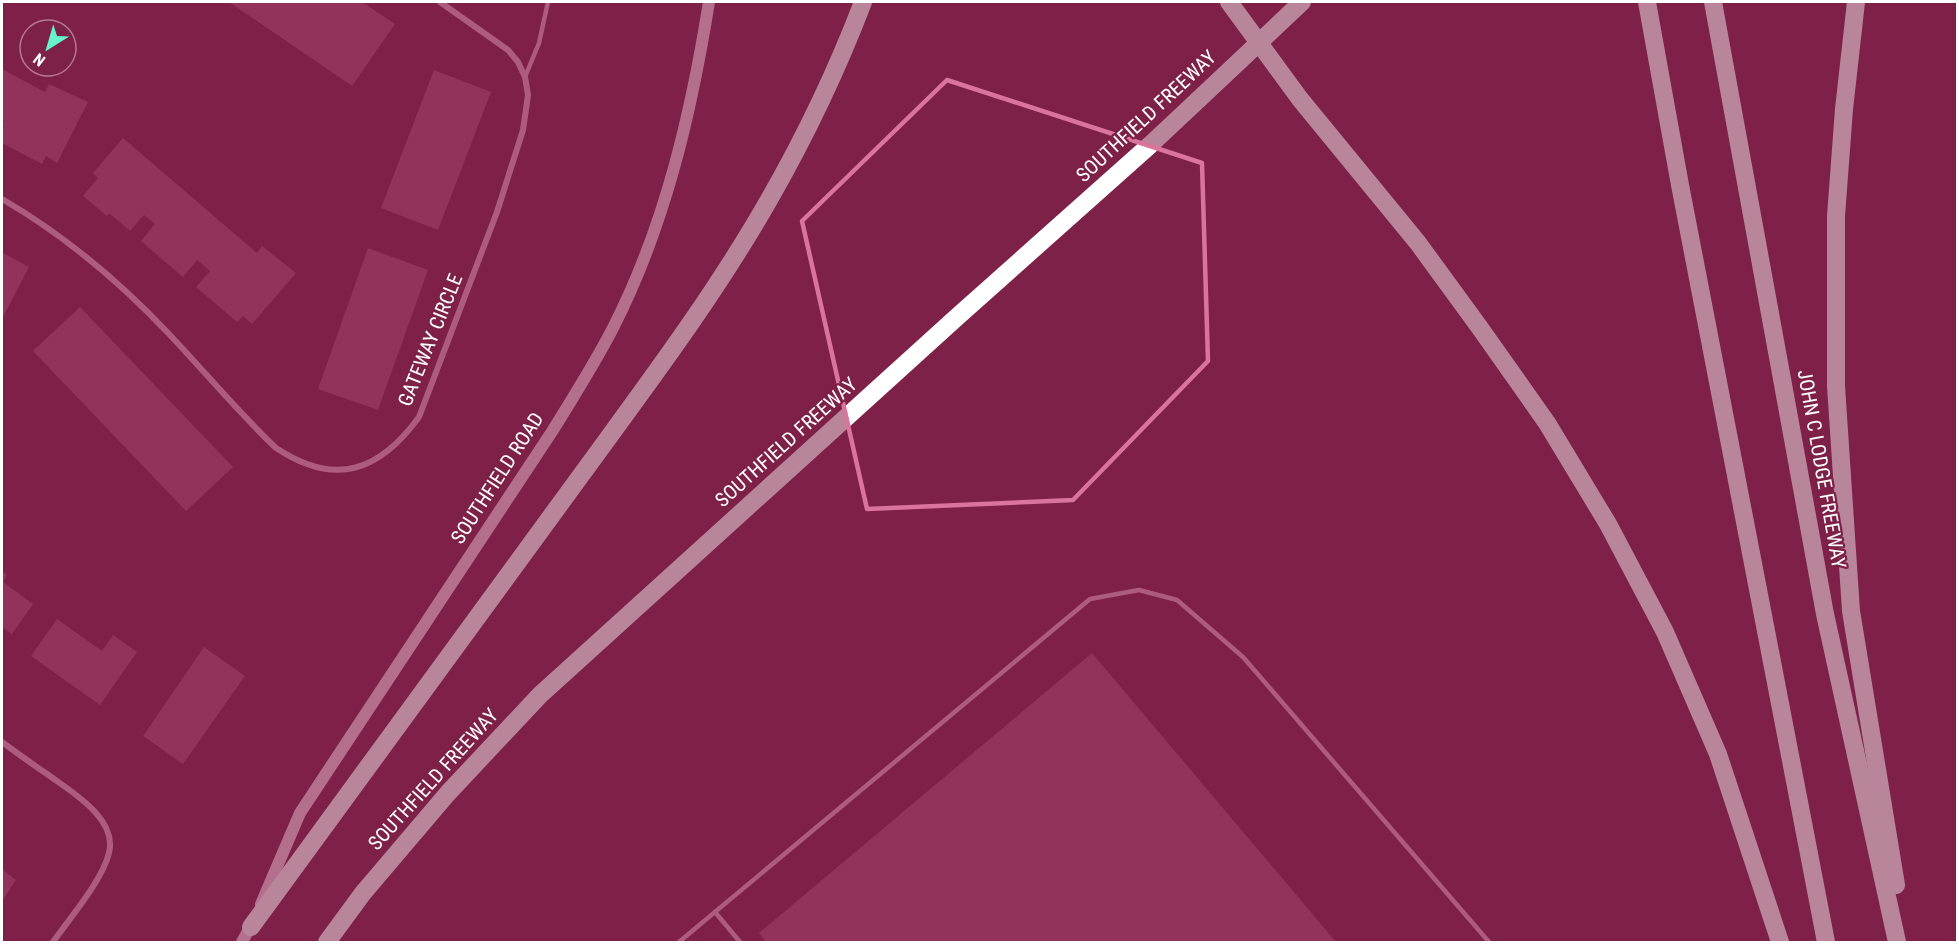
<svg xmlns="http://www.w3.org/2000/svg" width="1959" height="944" font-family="'Roboto Condensed',sans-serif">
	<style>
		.building { fill: #a84971 }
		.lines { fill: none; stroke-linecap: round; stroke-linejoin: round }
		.service { stroke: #e7a5c2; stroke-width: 4.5 }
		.minor { stroke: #e7a5c2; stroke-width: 6 }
		.secondary { stroke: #f6cfdf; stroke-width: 12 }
		.motorway { stroke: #fff; stroke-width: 18 }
		.motorway-bridge { stroke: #fff; stroke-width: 18 }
		.marked { fill: none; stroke: #da749d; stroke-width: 4.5; stroke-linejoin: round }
		.labels { text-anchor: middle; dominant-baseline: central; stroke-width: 4.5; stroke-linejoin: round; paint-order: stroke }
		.street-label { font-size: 20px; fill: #fff; stroke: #7e2148 }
	</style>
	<rect width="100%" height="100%" fill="#7e2148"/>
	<g class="building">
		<path d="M229,2H362L395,24L352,86Z"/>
		<path d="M2,69L45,92L49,84L88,102L57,163L46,156L42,164L2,143V124L4,120L2,119Z"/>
		<path d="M434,70L491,92L438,230L381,208Z"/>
		<path d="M123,138L257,253L262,246L296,273L252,324L243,316L237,322L196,287L210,271L197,260L183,277L141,241L155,224L144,215L130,231L109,213L107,216L83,196L98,178L93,173Z"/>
		<path d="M368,248L428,270L378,410L318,389Z"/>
		<path d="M2,252L29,267L2,319Z"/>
		<path d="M80,307L233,467L186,511L33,351Z"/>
		<path d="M2,571L7,575L3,582L33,604L12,634L2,627Z"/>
		<path d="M57,619L102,651L113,635L137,652L100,705L31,656Z"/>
		<path d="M204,647L245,676L183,764L143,736Z"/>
		<path d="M1092,653L1336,942H766L759,933Z"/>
		<path d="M2,869L16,880L2,901Z"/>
	</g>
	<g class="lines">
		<g class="service">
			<path d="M525,77L539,43L548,2"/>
			<path d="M715,912L740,942"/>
			<path d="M679,942L1090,599L1139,590L1177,600L1243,657L1489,942"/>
		</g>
		<g class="minor">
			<path d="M2,199C64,235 120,282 169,334C205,372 238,412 276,448C335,487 379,472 419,417L497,212L523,130L528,95L525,77L518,62L508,50L440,2"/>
			<path d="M2,742C17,753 32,764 47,774C70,791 118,818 109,853C102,881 70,918 53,942"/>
		</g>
		<g class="secondary">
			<path d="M261,904L300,813L553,430C574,396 595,363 613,328C665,226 691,114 709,2"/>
			<path d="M242,942L254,920"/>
		</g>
		<g class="motorway">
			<path d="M1229,2L1300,99L1418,243L1480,328L1547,423L1608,524L1665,632L1718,754L1780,942"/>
			<path d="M1647,2L1680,185L1826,942"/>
			<path d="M1713,2L1825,614L1897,942"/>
			<path d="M1856,2L1844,109L1836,216V386L1851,611L1896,885"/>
			<path d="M251,927C358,781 465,635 571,489C640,394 712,300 770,198C806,135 837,70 863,2"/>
			<path d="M327,942L363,893L448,793L540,695L957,317L1150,145L1198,100"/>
		</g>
		<path class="motorway-bridge" d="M1198,100L1302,2"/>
	</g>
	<path d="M0 0H1959V944H0ZM947,80L1202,163L1208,361L1073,500L867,509L802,221Z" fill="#7e2148" fill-opacity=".55" fill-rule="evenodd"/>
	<path class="marked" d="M947,80L1202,163L1208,361L1073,500L867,509L802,221Z"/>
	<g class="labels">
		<g class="street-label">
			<text transform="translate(1146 116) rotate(-43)">SOUTHFIELD FREEWAY</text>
			<text transform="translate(430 340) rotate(-68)">GATEWAY CIRCLE</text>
			<text transform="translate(786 442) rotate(-42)">SOUTHFIELD FREEWAY</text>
			<text transform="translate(1822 469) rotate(80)">JOHN C LODGE FREEWAY</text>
			<text transform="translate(497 478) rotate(-57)">SOUTHFIELD ROAD</text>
			<text transform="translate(433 779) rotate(-48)">SOUTHFIELD FREEWAY</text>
		</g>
	</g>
	<rect width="1959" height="944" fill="none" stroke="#ffffff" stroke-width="6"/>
	<g transform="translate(48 48) rotate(217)"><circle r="28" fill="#7e2148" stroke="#b27a91" stroke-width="1.5"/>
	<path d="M0-4.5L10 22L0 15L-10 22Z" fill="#66f4cd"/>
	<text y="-9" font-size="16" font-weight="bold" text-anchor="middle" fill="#ffffff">N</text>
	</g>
</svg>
